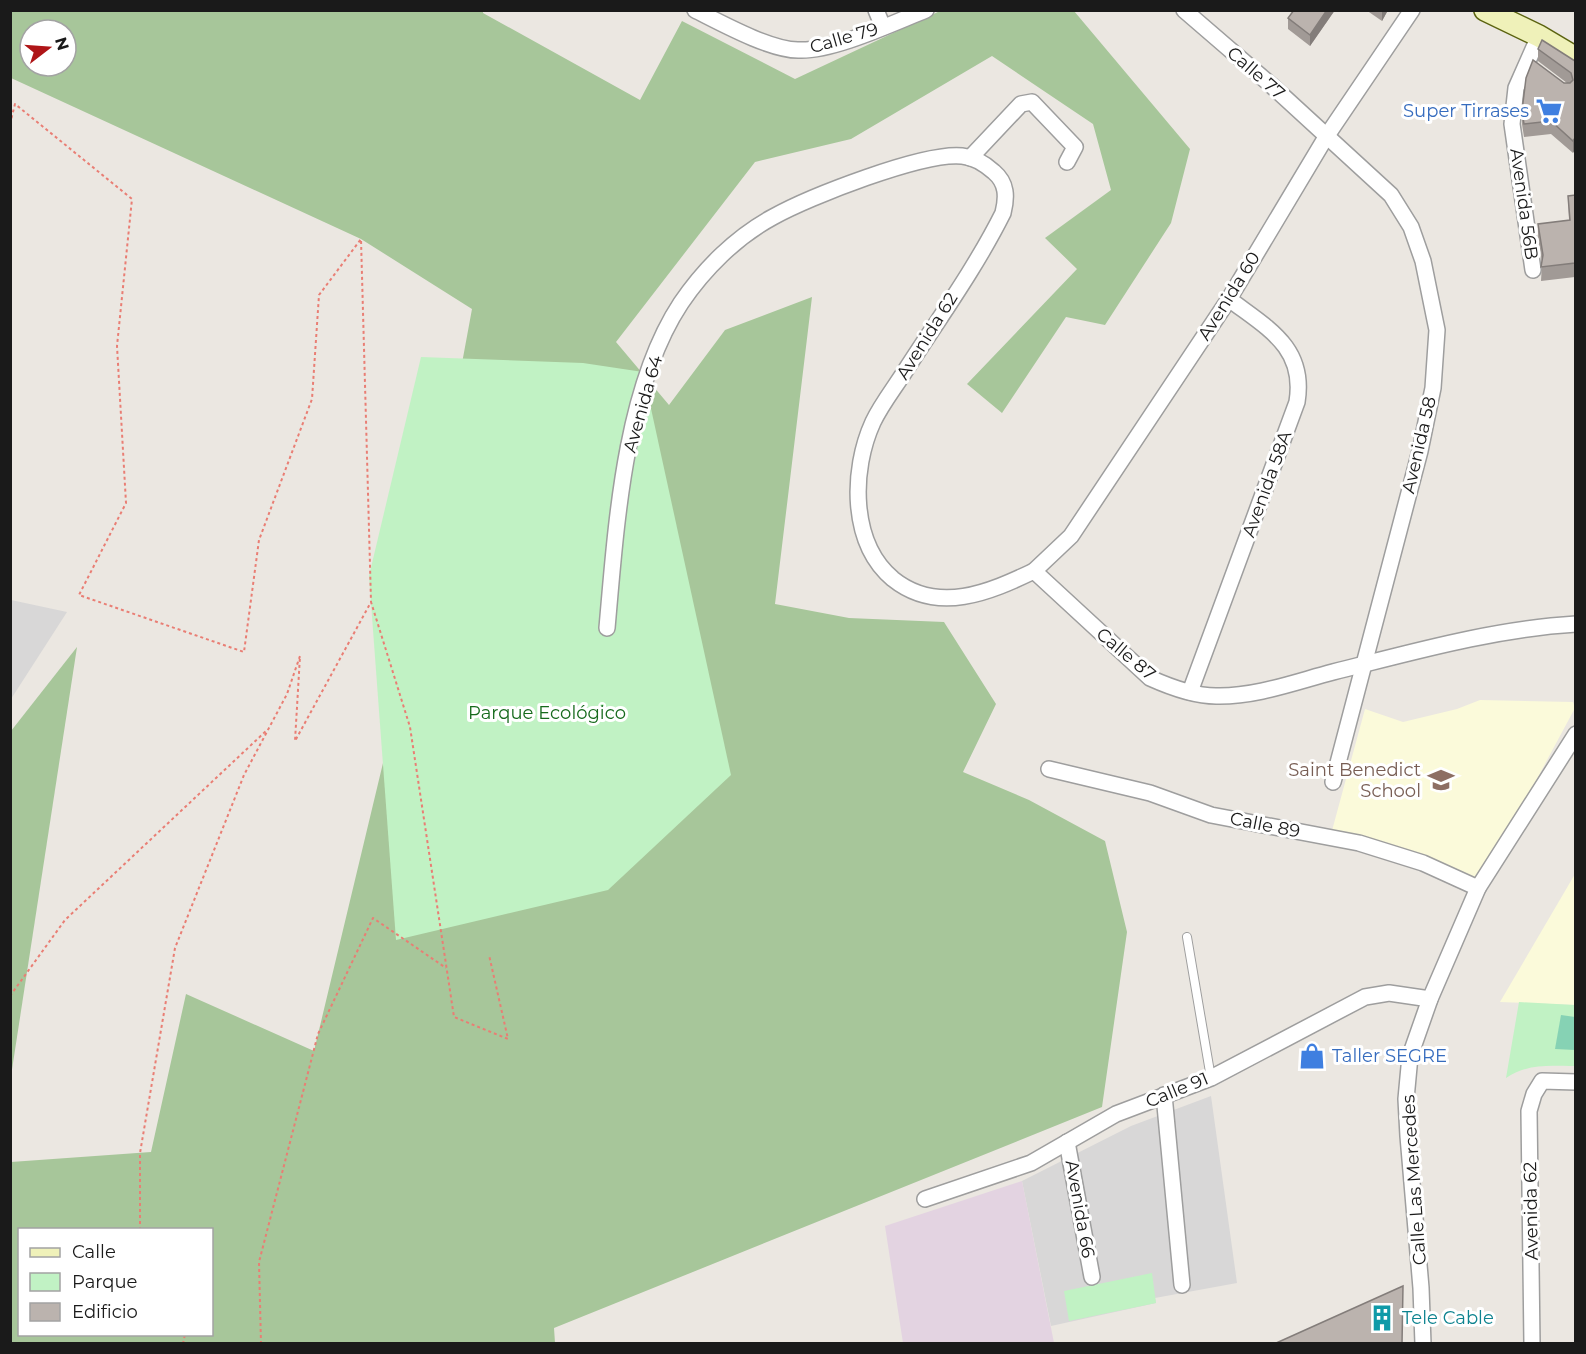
<svg xmlns="http://www.w3.org/2000/svg" width="1586" height="1354" font-family="Montserrat,sans-serif">
	<style>
		.residential { fill: #d8d7d7 }
		.industrial { fill: #e3d3e1 }
		.education { fill: #fbfada }
		.forest { fill: #a7c69a; fill-rule: evenodd }
		.park { fill: #c1f2c4 }
		.pitch { fill: #86d2b4 }
		.lines { fill: none; stroke-linecap: round; stroke-linejoin: round }
		.service-casing { stroke: #9e9e9e; stroke-width: 10 }
		.minor-casing { stroke: #9e9e9e; stroke-width: 18 }
		.secondary-casing { stroke: #5b6310; stroke-width: 24 }
		.path { stroke: #e97e74; stroke-width: 2; stroke-dasharray: 3 3; stroke-linecap: butt }
		.service { stroke: #fff; stroke-width: 8 }
		.minor { stroke: #fff; stroke-width: 15 }
		.secondary { stroke: #eff1b9; stroke-width: 21 }
		.wall { fill: #a19a96 }
		.shaded-wall { fill: #837d7a }
		.building { fill: #bbb3ae; stroke: #837d7a; stroke-width: 1.5 }
		.labels { text-anchor: middle; dominant-baseline: central; stroke-width: 6; stroke-linejoin: round; paint-order: stroke }
		.street-label { font-size: 18px; fill: #1a1a1a; stroke: #fff }
		.shop-label { font-size: 18px; fill: #366cbe; stroke: #fff; text-anchor: end }
		.park-label { font-size: 18px; fill: #166a1c; stroke: #fff }
		.education-label { font-size: 18px; fill: #785e54; stroke: #fff; text-anchor: end }
		.culture-label { font-size: 18px; fill: #0d838f; stroke: #fff; text-anchor: start }
	</style>
	<rect width="100%" height="100%" fill="#ebe7e1"/>
	<g class="residential">
		<path d="M11,600L67,612L11,699L10,600Z"/>
		<path d="M1211,1096L1237,1283L1155,1298L1156,1303L1051,1326L1022,1181L1131,1126Z"/>
	</g>
	<path class="industrial" d="M1022,1181L1054,1343H903L885,1226Z"/>
	<g class="education">
		<path d="M1480,700L1573,702L1575,708L1481,883L1330,838L1365,709L1403,722L1457,709Z"/>
		<path d="M1575,874V1005L1500,1002Z"/>
	</g>
	<g class="forest">
		<path d="M11,11H483V13L640,100L682,21L795,79L940,11H1074L1190,149L1171,223L1105,325L1066,317L1002,413L967,384L1077,269L1045,238L1111,190L1093,124L992,56L851,139L755,162L616,342L669,405L725,330L812,297L775,604L849,618L944,622L996,704L963,772L1029,800L1105,841L1127,932L1102,1107L554,1328L555,1343H11V1162L151,1152L186,994L314,1051L406,667L472,309L361,239L11,78ZM30,30H66V66H30ZM20,1230H212V1334H20Z"/>
		<path d="M77,647L11,1076V731Z"/>
	</g>
	<g class="park">
		<path d="M421,357L583,363L643,372L731,775L608,890L396,940L369,576Z"/>
		<path d="M1519,1002L1575,1005V1066C1547,1066 1530,1063 1506,1078Z"/>
		<path d="M1152,1273L1156,1303L1069,1321L1064,1291Z"/>
	</g>
	<path class="pitch" d="M1561,1015L1575,1017V1050L1555,1049Z"/>
	<g class="lines">
		<g class="service-casing">
			<path id="service" d="M1187,937L1211,1078"/>
		</g>
		<g class="minor-casing">
			<g id="minor">
				<path d="M695,10C721,23 770,50 798,50C832,52 893,23 926,10"/>
				<path d="M876,10L883,27"/>
				<path d="M1184,10L1271,85L1391,195L1411,227L1423,261L1437,330L1433,388L1420,451L1333,782"/>
				<path d="M970,158L1021,104L1032,102L1075,147L1067,162"/>
				<path d="M1533,270L1512,124L1516,88L1539,36"/>
				<path d="M1034,571L1071,536L1229,299L1326,137L1412,10"/>
				<path d="M607,628C616,527 624,389 681,303C704,269 736,237 773,217C809,197 923,152 962,156C974,157 985,164 994,172C1007,183 1007,197 1003,213C976,267 940,317 907,368C896,386 882,403 873,422C851,470 850,543 893,579C938,615 990,592 1034,571L1150,678C1170,687 1194,696 1216,696C1255,697 1295,682 1333,672C1413,652 1493,629 1576,624"/>
				<path d="M1190,692L1297,402C1306,347 1267,328 1229,299"/>
				<path d="M1049,769L1150,793L1211,815L1359,843L1423,863L1478,888"/>
				<path d="M1164,1095L1182,1285"/>
				<path d="M1067,1142L1092,1277"/>
				<path d="M925,1199L1031,1163L1116,1114L1211,1078L1365,997L1389,993L1430,999"/>
				<path d="M1423,1344L1421,1288L1408,1136L1406,1099L1410,1056L1430,999L1478,888L1576,734"/>
				<path d="M1532,1344L1529,1111L1534,1094L1542,1081L1576,1082"/>
			</g>
		</g>
		<g class="secondary-casing">
			<path id="secondary" d="M1485,10L1539,36L1576,58"/>
		</g>
		<g class="path">
			<path d="M10,124L15,104L132,199L117,346L126,503L79,595L244,652L259,540L312,399L319,295L361,239L371,602"/>
			<path d="M10,996L65,920L266,731"/>
			<path d="M140,1230V1153L175,948L244,775L287,694L300,656L295,741L371,602L410,727L454,1017L508,1039L489,955"/>
			<path d="M183,1344L185,1334"/>
			<path d="M261,1344L259,1262L318,1034L373,918L446,968"/>
		</g>
		<use href="#service" class="service"/>
		<use href="#minor" class="minor"/>
		<use href="#secondary" class="secondary"/>
	</g>
	<g class="wall">
		<path d="M1294,10H1335L1310,46L1288,29V18Z"/>
		<path d="M1366,10H1388L1382,21Z"/>
		<path d="M1538,49L1575,61L1573,153L1551,134L1524,137L1522,124V111L1564,83H1567L1538,61Z"/>
		<path d="M1575,195V277L1541,281L1542,263L1538,237V224L1569,220L1568,196Z"/>
	</g>
	<g class="shaded-wall">
		<path d="M1327,10H1335L1310,46V35Z"/>
		<path d="M1388,10L1382,21V11Z"/>
		<path d="M1575,138V150L1573,153V141Z"/>
	</g>
	<g class="building">
		<path d="M1294,10H1327L1310,35L1288,18Z"/>
		<path d="M1542,40L1575,61V138L1573,141L1551,121L1524,124L1522,111L1526,78L1533,60L1564,83H1570L1573,80L1571,73L1538,49Z"/>
		<path d="M1575,195V263L1541,267L1543,255L1538,224L1570,220L1568,196Z"/>
		<path d="M1403,1286L1402,1344H1274Z"/>
	</g>
	<defs>
		<g id="supermarket-bare" transform="scale(2.07)"><path d="M-6-5.5h2.5l.6 2H6L4.5 2H-2.5L-4.4-4H-6ZM-1.5 3.2a1.3 1.3 0 1 0 .1 0ZM3 3.2a1.3 1.3 0 1 0 .1 0Z" fill="#3f7fe0" stroke="#fff" stroke-width="2.5" paint-order="stroke"/></g>
		<g id="school-bare" transform="scale(2.07)"><path d="M0-5L7-2L0 1L-7-2ZM-4 1L0 2.5L4 1V4Q0 6-4 4Z" fill="#8d6e63" stroke="#fff" stroke-width="2.5" paint-order="stroke"/></g>
		<g id="shop-bare" transform="scale(2.07)"><path d="M-5-2.5h2.3a2.7 3.5 0 0 1 5.4 0H5L5.5 6h-11ZM-1.5-2.5h3a1.5 2.3 0 0 0-3 0Z" fill="#3f7fe0" stroke="#fff" stroke-width="2.5" paint-order="stroke"/></g>
		<g id="building-bare" transform="scale(2.07)"><path d="M-4-6H4V6H1V3H-1V6H-4ZM-2.5-4.3h1.7v1.8h-1.7ZM.8-4.3h1.7v1.8H.8ZM-2.5-1h1.7V.8h-1.7ZM.8-1h1.7V.8H.8Z" fill="#0f9aa8" stroke="#fff" stroke-width="2.5" paint-order="stroke"/></g>
	</defs>
	<g fill-rule="evenodd">
		<use href="#supermarket-bare" x="1549" y="111"/>
		<use href="#school-bare" x="1441" y="780"/>
		<use href="#shop-bare" x="1312" y="1056"/>
		<use href="#building-bare" x="1382" y="1318"/>
	</g>
	<g class="labels">
		<g class="street-label">
			<text transform="translate(844 38) rotate(-16)">Calle 79</text>
			<text transform="translate(1256 73) rotate(41)">Calle 77</text>
			<text transform="translate(1524 204) rotate(82)">Avenida 56B</text>
			<text transform="translate(1229 296) rotate(-58)">Avenida 60</text>
			<text transform="translate(927 336) rotate(-58)">Avenida 62</text>
			<text transform="translate(643 404) rotate(-74)">Avenida 64</text>
			<text transform="translate(1419 445) rotate(-77)">Avenida 58</text>
			<text transform="translate(1267 484) rotate(-70)">Avenida 58A</text>
			<text transform="translate(1126 654) rotate(40)">Calle 87</text>
			<text transform="translate(1265 825) rotate(11)">Calle 89</text>
			<text transform="translate(1177 1090) rotate(-22)">Calle 91</text>
			<text transform="translate(1414 1180) rotate(-94)">Calle Las Mercedes</text>
			<text transform="translate(1080 1209) rotate(80)">Avenida 66</text>
			<text transform="translate(1531 1211) rotate(-91)">Avenida 62</text>
		</g>
		<g class="shop-label">
			<text x="1529" y="111">Super Tirrases</text>
			<text x="1332" y="1056" text-anchor="start">Taller SEGRE</text>
		</g>
		<g class="park-label">
			<text x="547" y="713">Parque Ecológico</text>
		</g>
		<g class="education-label">
			<text x="1421" y="770">Saint Benedict<tspan x="1421" dy="21">School</tspan></text>
		</g>
		<g class="culture-label">
			<text x="1402" y="1318">Tele Cable</text>
		</g>
	</g>
	<rect width="1586" height="1354" fill="none" stroke="#1a1a1a" stroke-width="24"/>
	<rect x="18" y="1228" width="195" height="108" fill="#ffffff" stroke="#a3a3a3" stroke-width="1.5"/>
	<rect x="30" y="1248" width="30" height="9" fill="#eff1b9" stroke="#a3a3a3" stroke-width="1.5"/>
	<text x="72" y="1258" font-size="18" fill="#1a1a1a">Calle</text>
	<rect x="30" y="1273" width="30" height="18" fill="#c1f2c4" stroke="#a3a3a3" stroke-width="1.5"/>
	<text x="72" y="1288" font-size="18" fill="#1a1a1a">Parque</text>
	<rect x="30" y="1303" width="30" height="18" fill="#bbb3ae" stroke="#a3a3a3" stroke-width="1.5"/>
	<text x="72" y="1318" font-size="18" fill="#1a1a1a">Edificio</text>
	<g transform="translate(48 48) rotate(73)"><circle r="28" fill="#ffffff" stroke="#a3a3a3" stroke-width="1.5"/>
	<path d="M0-4.5L10 22L0 15L-10 22Z" fill="#af1517"/>
	<text y="-9" font-size="16" font-weight="bold" text-anchor="middle" fill="#1a1a1a">N</text>
	</g>
</svg>
